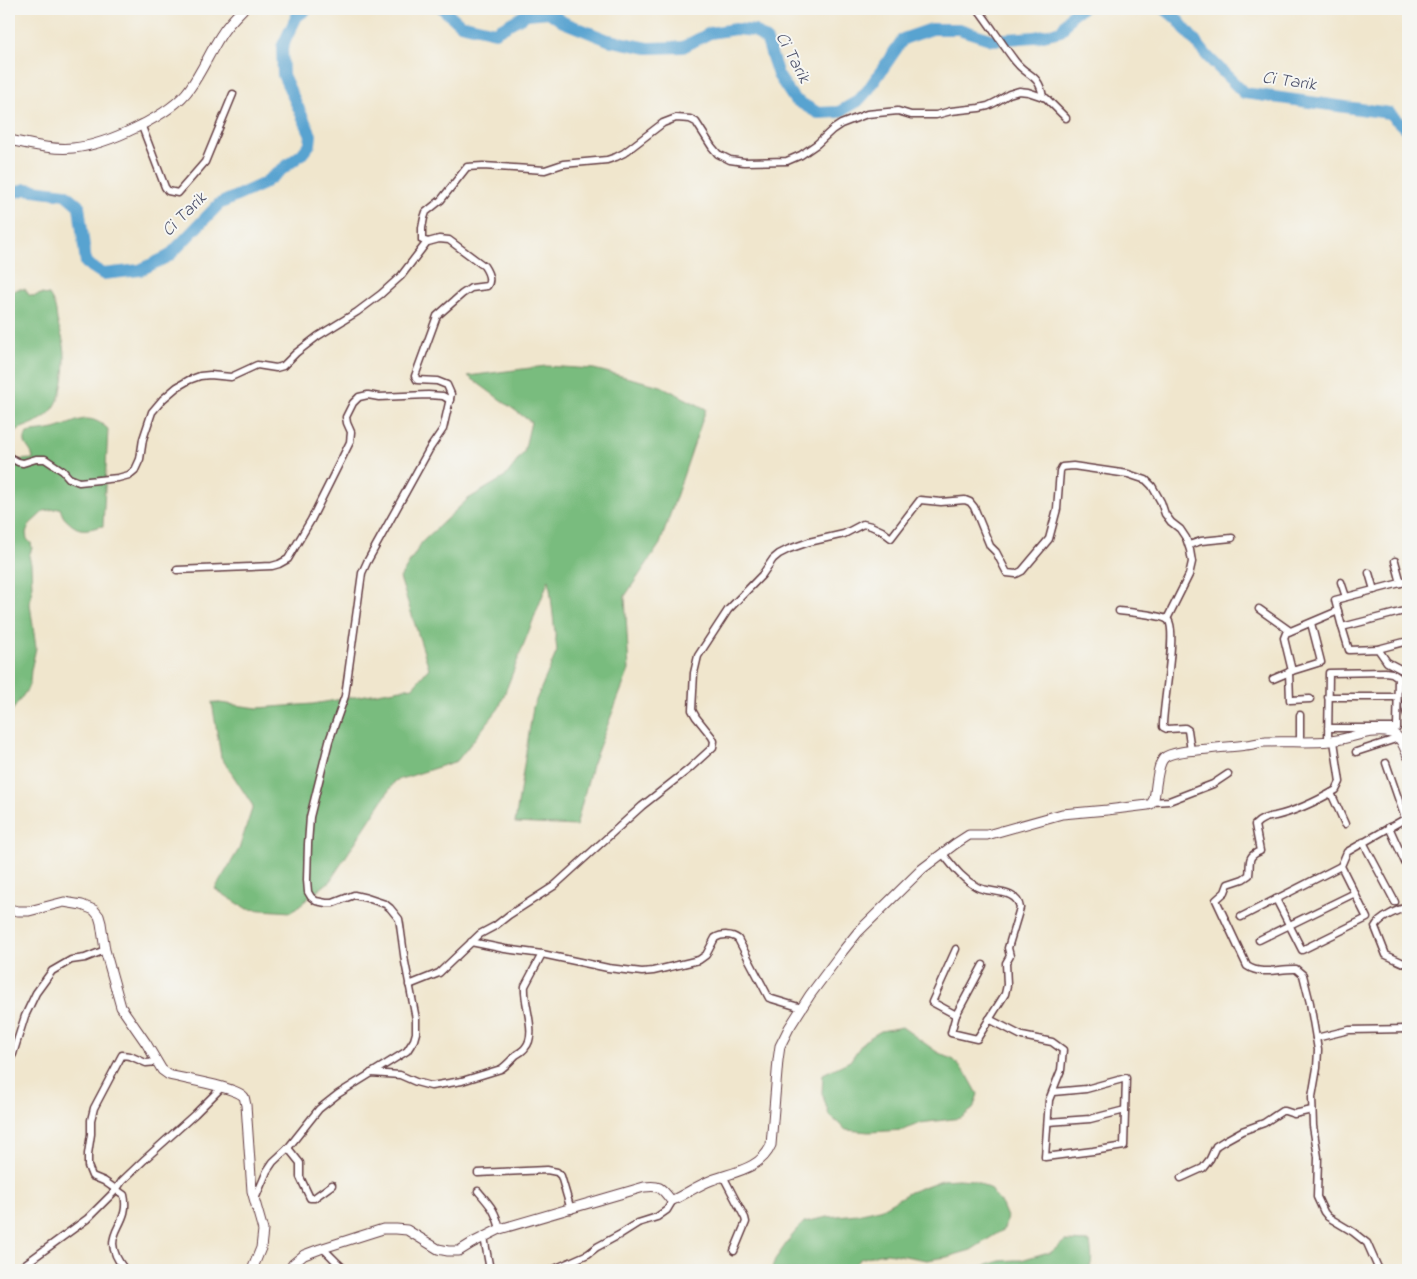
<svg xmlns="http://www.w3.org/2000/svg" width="1417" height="1279" font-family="'Indie Flower',sans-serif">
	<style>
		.forest { fill: #79bc7e; stroke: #626e54 }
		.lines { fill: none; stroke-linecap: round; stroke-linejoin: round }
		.river { stroke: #58a3d0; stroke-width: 12 }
		.street-casing { stroke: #633d43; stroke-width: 9 }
		.secondary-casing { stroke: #633d43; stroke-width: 11 }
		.street { stroke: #fff; stroke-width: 6 }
		.secondary { stroke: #fff; stroke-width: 9 }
		.labels { text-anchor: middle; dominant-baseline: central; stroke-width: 4; stroke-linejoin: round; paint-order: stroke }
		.water-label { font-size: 18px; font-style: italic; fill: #50546d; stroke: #f6f6f2 }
	</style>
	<rect width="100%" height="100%" fill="#f6f6f2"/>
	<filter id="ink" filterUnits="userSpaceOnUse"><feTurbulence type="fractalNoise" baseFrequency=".02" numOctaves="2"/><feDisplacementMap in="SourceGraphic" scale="10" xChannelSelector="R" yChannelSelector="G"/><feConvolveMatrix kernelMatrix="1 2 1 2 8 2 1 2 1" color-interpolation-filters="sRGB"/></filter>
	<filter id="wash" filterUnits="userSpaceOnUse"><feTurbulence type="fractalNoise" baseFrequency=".0096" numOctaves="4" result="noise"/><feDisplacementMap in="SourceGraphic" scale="20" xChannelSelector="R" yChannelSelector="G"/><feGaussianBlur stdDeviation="1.12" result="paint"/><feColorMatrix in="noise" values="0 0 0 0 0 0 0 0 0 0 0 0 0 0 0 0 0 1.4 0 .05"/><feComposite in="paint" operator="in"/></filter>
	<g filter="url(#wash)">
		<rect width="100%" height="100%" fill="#f0e6cd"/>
		<g class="forest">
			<path d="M18,289H25L29,295L34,296L41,294L49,295C55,304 56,310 57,320C59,329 63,337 64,346C67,361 63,394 55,406C46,421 30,424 17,430C8,446 17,445 15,460L33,459C32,447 20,446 27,433C36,431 45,431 54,429C77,423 87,410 108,429L103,526C92,528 82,533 72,525C64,518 63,518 60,508L44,511L30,524L26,533L27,539L31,543L32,548L29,556L31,564L32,587L30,604L36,648L31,670L30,682L27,690L9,715V293Z"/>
			<path d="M546,366L594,369L661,386L706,409L660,544L625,596L629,670L592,765L576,826L515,823L533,707L557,651L549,579L499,708L457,761L395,781L330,881L291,912L247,909L215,889L239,849L253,806L221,757L212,702L258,708L313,704L413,687L429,668L400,578L422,542L468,499L505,477L524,452L531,422L468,376Z"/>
			<path d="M902,1027L937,1052L954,1060L968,1076L978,1094L973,1109L961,1118L920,1123L904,1130L869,1132L846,1130L829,1115L822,1093L823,1074L850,1061L864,1041L881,1031Z"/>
			<path d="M958,1179L973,1180L989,1188L1002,1205L1007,1217L1004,1229L971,1250L947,1257L927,1260L887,1253L878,1254L860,1259L849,1270H771L776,1258L791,1237L804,1222L828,1217L857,1214L880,1209L910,1192L942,1180Z"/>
			<path d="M1065,1241L1090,1242C1091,1251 1094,1263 1088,1270H970L1000,1261L1014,1260H1021L1045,1253H1050Z"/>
		</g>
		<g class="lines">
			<g class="river">
				<path d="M443,9L460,24L495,32L527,14L549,12L563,22L608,40L648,48L683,47L710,33L735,29L755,31L767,41L778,75L794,99L818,113L839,112L858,101L868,90L903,39L932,29H959L993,40L1035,37L1061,31L1073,13L1081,9"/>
				<path d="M1165,9L1176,18L1208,57L1244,93L1389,113L1408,131"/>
				<path d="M9,194L26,189L65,194L79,206L86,263L103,274L140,270L169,256L219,204L263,184L302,154L310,144L311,135L283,75L282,47L297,16L307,9"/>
			</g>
		</g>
	</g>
	<g filter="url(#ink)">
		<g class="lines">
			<g class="street-casing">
				<g id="street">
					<path d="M978,9C991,26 1002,44 1015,61C1027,77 1039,73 1043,97"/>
					<path d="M141,124L165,187L168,191L178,193L205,162L233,94"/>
					<path d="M9,457L18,462L23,463L36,459H45L63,471L69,478L79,482L118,478L129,475L135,470L140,459L143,439L152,412L163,399L177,387L189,380L200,376L210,375L231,377L257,365L276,368L283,366L296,353L318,336L357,312L381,294L401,276L427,242"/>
					<path d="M1189,545L1201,541L1232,538"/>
					<path d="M1395,561L1401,583"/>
					<path d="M177,570L272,566L279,564L288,559L311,520L350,442L351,432L347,423L346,417L353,403L359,397L368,395L379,397L428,395L443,396L450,400"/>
					<path d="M1369,573L1374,590"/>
					<path d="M1341,582L1346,597"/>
					<path d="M1259,609L1290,631"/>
					<path d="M1408,610L1342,627L1349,650L1378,649L1387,662L1406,672L1408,690"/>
					<path d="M1119,611C1129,612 1162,615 1168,620C1178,630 1162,709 1163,727L1167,729L1185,728L1188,730L1191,751"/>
					<path d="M1342,627L1335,600L1408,581"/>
					<path d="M1378,649L1408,641"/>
					<path d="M1292,671L1284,638L1286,633L1338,611"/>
					<path d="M1289,672L1290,700L1310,699"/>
					<path d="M1273,679L1292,671L1321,662L1311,623"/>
					<path d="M1328,697H1397"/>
					<path d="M1408,700C1403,705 1406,710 1408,717"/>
					<path d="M1328,741L1329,673L1385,672L1392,673L1398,677L1397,728H1328"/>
					<path d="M1334,741L1340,782L1336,790C1317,801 1297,811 1275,816C1267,817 1260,819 1255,825L1260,851C1246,857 1251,862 1249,875L1243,879L1228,884L1225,892L1216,900L1247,966C1262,976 1280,968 1296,969L1303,975L1310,1003L1318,1050L1317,1068L1312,1097L1313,1126L1318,1157L1317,1197L1324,1212L1328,1217L1353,1232L1367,1243L1379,1270"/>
					<path d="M1300,742V715"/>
					<path d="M1356,752L1399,738"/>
					<path d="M1386,763L1405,818"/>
					<path d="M1331,793L1345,824"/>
					<path d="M1153,802L1169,801L1213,784L1228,774"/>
					<path d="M1389,827L1408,869"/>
					<path d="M1363,842L1395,902"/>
					<path d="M943,854C953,866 962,879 977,887C990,894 1017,888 1020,908L1008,948L1010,956L1006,963L1007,985L1005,994L977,1039L951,1033L956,1015L983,965"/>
					<path d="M1276,899L1302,950L1367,918L1341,866L1347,852L1408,817"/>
					<path d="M1408,907C1399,909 1379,918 1375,927L1386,955L1408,965"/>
					<path d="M1241,917L1341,866"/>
					<path d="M1259,940L1355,893"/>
					<path d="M471,942L505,949L542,954L608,968L642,972L653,971L699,960L706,955L715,938C722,934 732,934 738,939L769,998L802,1008"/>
					<path d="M956,949L932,1002L956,1015"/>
					<path d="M409,985L439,973L480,934L495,926L509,915L554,886L642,806L689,769L713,747L714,741L712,737L696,717L692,710L694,673L698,656L728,610L762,575L773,559L779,554L789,549L809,542L844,534L863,524L871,526L882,531L891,538L920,500L941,502L965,500L970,502L974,507L990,546L996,552L1007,573L1016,574L1022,571L1049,539L1057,509L1060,471L1062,467L1073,466L1128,474L1146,480L1152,486L1161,502L1165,514L1171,522L1180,529L1186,538L1190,550L1192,562L1189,575L1167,619"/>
					<path d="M989,1019L1022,1036L1052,1042L1063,1050L1061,1070L1049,1100L1045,1157L1093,1151L1124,1146L1126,1078L1086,1089L1053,1092"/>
					<path d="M1316,1038L1349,1030L1408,1029"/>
					<path d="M9,1061L13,1054L25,1016L36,993L52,971L71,960L85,958L105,950"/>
					<path d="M371,1073L400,1075L416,1082L431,1086L462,1081L501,1069C507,1065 511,1060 516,1055C519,1053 523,1051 525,1048C538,1034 523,1004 525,986L542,954"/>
					<path d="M1048,1122L1090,1119L1125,1110"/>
					<path d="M288,1148L300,1163V1177L310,1198H314L332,1185"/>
					<path d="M478,1173L547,1170L557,1172L561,1176L571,1210"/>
					<path d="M723,1176L745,1218L746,1222L734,1251"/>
					<path d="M1181,1178L1203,1168L1210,1159L1216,1146L1224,1141L1242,1131L1264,1123L1282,1111H1285L1294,1114L1312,1110"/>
					<path d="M478,1191C491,1206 495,1210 500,1229"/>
					<path d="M255,1199L267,1171L273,1162L288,1148L319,1109L338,1094L407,1051L414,1040L416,1033V1019L405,962L400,925L399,919L390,908L385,904L367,898L354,895L333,903H326L316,901L311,897L308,892L307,880L308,844L310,817L329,741L345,696L362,573L367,562L430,448L443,429L451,394L447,385L437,381L417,380L415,376L437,316L462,294L471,288L487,286C492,280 488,272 484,266L449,240L439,239L428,242L422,240V228L424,218L426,212L441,200L467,167L483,166L545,170L563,164L607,160L616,157L624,153L663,123L676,118L690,119L696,122L712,147L718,154L730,160L744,162L787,161L801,155L817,144L832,130L841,124L867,114L898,111L911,115H936L951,111L979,108L988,106L996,102L1009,94L1019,91L1028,92L1046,98L1066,118"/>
					<path d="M484,1237L490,1270"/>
					<path d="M322,1248C331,1255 337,1264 346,1270"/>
					<path d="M17,1270L87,1219L116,1190L122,1181L145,1159L195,1114L222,1087"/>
					<path d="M125,1270C95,1232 132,1228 124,1195L104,1181L92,1176L88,1166V1154L91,1134V1120L94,1108L122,1055L130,1056L146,1063L158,1062"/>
					<path d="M552,1270L588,1254L597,1247L619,1235L638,1223L657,1217L667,1210L673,1200"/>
				</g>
			</g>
			<g class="secondary-casing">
				<g id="secondary">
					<path d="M9,140C30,144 51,150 73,148C106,145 171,116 190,88C202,71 210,52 221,35C227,25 235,17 243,9"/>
					<path d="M9,909L18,911H29L64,902L82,905L94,910L99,916L101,923L105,950L121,1007L146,1043L162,1070L169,1075C183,1079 237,1087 244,1097C245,1099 245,1102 246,1105L252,1191L263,1230L261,1248L252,1270"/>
					<path d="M289,1270L293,1264L304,1255L320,1249L383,1229H396L407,1230L438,1249L448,1251H459L472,1243L500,1229L644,1187C659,1185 661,1187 670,1199L673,1200C686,1194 698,1185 712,1180C733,1172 761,1169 771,1145L778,1060L780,1046L789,1028L810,995L842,952L858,932L922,869L955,844L969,835H987L1062,814L1107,810L1148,805L1151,804L1154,799C1156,789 1157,765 1164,758C1171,751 1198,750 1208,749C1221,747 1234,747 1246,745C1253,745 1259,742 1265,742C1287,741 1308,743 1330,741C1350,739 1370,728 1391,733C1401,736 1404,747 1408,756"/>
				</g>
			</g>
			<use href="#street" class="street"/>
			<use href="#secondary" class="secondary"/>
		</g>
	</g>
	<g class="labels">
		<g class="water-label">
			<text transform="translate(792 58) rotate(62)">Ci Tarik</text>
			<text transform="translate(1289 82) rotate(8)">Ci Tarik</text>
			<text transform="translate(185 215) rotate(-45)">Ci Tarik</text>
		</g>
	</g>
	<rect width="1417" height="1279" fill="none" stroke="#f6f6f2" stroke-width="30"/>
</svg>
